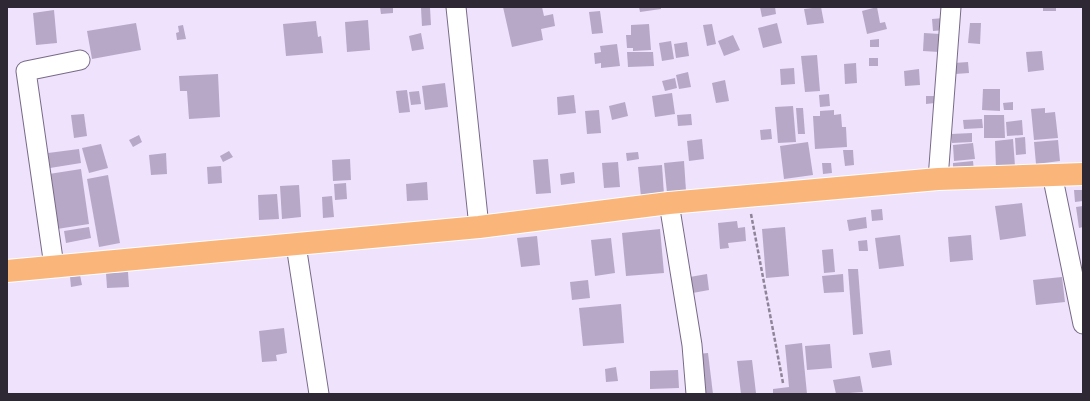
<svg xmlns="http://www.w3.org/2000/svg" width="1090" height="401" font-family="Roboto,sans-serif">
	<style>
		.building { fill: #b7a8c8 }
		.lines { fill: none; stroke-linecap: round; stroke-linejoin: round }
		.street-casing { stroke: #786a87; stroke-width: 21 }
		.highway-casing { stroke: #fff; stroke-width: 24 }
		.path { stroke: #8e8498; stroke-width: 2.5; stroke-dasharray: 4 2; stroke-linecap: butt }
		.street { stroke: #fff; stroke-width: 19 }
		.highway { stroke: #fab67a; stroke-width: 22 }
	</style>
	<rect width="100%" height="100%" fill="#efe2fd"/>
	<g class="building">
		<path d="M380,7H393V13L381,14Z"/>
		<path d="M503,7H542L544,16L553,14L555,26L541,29L543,40L512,47Z"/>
		<path d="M639,7H661V9L640,12Z"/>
		<path d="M760,7H775L776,14L762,17Z"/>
		<path d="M821,7L824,23L807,25L804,9Z"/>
		<path d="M877,7L880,23L885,22L887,29L867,34L862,11Z"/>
		<rect x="1043" y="7" width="13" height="4"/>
		<path d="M421,8H430L431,25L422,26Z"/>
		<path d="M54,10L57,43L36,45L33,13Z"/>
		<path d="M600,11L603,33L592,34L589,12Z"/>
		<path d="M944,18L945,30L933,31L932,19Z"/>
		<path d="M368,20L370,50L347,52L345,22Z"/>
		<path d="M316,21L318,37L321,36L323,53L286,56L283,24Z"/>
		<path d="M136,23L141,50L92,59L87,31Z"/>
		<path d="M777,23L782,43L763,48L758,28Z"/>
		<path d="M970,23H981L980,44L968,43Z"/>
		<path d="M649,24L651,50L633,51V48H627L626,35H631V25Z"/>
		<path d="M712,24L716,44L707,46L703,25Z"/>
		<path d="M183,25L186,39L177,40L176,33L179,32L178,26Z"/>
		<path d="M421,33L424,49L412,51L409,36Z"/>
		<path d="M924,33L940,34L939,52L923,51Z"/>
		<path d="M733,35L740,50L724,56L718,41Z"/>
		<path d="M879,39V47H870V40Z"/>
		<path d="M671,41L674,59L662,61L659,43Z"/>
		<path d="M687,42L689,56L676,58L674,44Z"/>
		<path d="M617,44L620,66L601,68V63L595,64L594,53L601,52L600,46Z"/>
		<path d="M1042,51L1044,70L1028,72L1026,52Z"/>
		<path d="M627,52H653L654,66L628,67Z"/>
		<path d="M817,55L820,91L805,92L801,56Z"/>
		<rect x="869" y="58" width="9" height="8"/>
		<path d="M968,62L969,73L955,74L954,63Z"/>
		<path d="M856,63L857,83L845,84L844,64Z"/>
		<path d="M794,68L795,84L781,85L780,69Z"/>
		<path d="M919,69L920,85L905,86L904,71Z"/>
		<path d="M688,72L691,87L679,89L676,75Z"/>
		<path d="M218,74L220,117L189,119L187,91H180L179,76Z"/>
		<path d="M675,78L677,88L665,91L662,81Z"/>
		<path d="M725,80L729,101L716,103L712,83Z"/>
		<path d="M445,83L448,107L425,110L422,86Z"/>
		<path d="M983,89H1000V111L982,110Z"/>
		<path d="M407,90L410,112L399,113L396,91Z"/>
		<path d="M419,91L421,104L411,105L409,92Z"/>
		<path d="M672,93L675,114L655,117L652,96Z"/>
		<path d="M829,94L830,106L820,107L819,95Z"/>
		<path d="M574,95L576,113L558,115L557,97Z"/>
		<path d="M926,96H935V103L926,104Z"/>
		<path d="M625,102L628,116L612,120L609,106Z"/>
		<path d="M1013,102V110H1004L1003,103Z"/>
		<path d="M793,106L796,142L778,143L775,107Z"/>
		<path d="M796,108H803L805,134H798Z"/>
		<path d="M1045,108V113L1055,112L1058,138L1034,140L1031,109Z"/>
		<path d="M599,110L601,133L587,134L585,111Z"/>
		<path d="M834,110V115L841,114L842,127H846L847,147L815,149L813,116H820V111Z"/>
		<path d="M84,114L87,136L74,138L71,115Z"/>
		<path d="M691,114L692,125L678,126L677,115Z"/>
		<path d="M984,115H1004L1005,138H984Z"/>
		<path d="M982,119L983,128L964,129L963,120Z"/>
		<path d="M1022,120L1023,135L1007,136L1006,122Z"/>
		<path d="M771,129L772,139L761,140L760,130Z"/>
		<path d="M972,133V142L952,143L951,134Z"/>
		<path d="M139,135L142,142L133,147L129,140Z"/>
		<path d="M1025,137L1026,154L1016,155L1015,138Z"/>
		<path d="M702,139L704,159L689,161L687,141Z"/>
		<path d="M1013,139L1015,166L996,168L995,141Z"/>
		<path d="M1058,140L1060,161L1036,164L1034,142Z"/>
		<path d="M808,142L813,175L784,179L780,146Z"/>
		<path d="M973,143L975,159L954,161L953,145Z"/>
		<path d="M101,144L108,168L89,173L82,148Z"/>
		<path d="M79,149L81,163L50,168L48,153Z"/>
		<path d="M843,150H853L854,165L845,166Z"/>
		<path d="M229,151L233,157L223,162L220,156Z"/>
		<path d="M638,152L639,159L627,161L626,153Z"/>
		<path d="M166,153L167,174L151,175L149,155Z"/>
		<path d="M350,159L351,180L333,181L332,160Z"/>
		<path d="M548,159L551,193L536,194L533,160Z"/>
		<path d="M684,161L686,191L667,193L664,163Z"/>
		<path d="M973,161L974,171L953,172V163Z"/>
		<path d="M618,162L620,187L604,188L602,163Z"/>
		<path d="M822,163H831L832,173L823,174Z"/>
		<path d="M662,165L664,195L641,197L638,167Z"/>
		<path d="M221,166L222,183L208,184L207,167Z"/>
		<path d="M81,169L89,224L57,229L49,174Z"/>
		<path d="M574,172L575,183L561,185L560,174Z"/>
		<path d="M108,175L120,243L99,247L87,179Z"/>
		<path d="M427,182L428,200L407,201L406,184Z"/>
		<path d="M346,183L347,199L335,200L334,184Z"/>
		<path d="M299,185L301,217L282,219L280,186Z"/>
		<path d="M1074,190H1083V201L1075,202Z"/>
		<path d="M277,194L279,219L259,220L258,195Z"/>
		<path d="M332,196L334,217L323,218L322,197Z"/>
		<path d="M1022,203L1026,236L1000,240L995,206Z"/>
		<path d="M1083,206V227L1079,228L1076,207Z"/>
		<path d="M882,209L883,220L872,221L871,210Z"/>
		<path d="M866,217L867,228L849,231L847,220Z"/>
		<path d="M737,221L738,228L745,227L746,241L728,243L729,248L720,249L718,223Z"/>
		<path d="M89,227L91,238L66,243L64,231Z"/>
		<path d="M785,227L789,276L766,278L762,229Z"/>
		<path d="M660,229L664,273L626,276L622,233Z"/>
		<path d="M900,235L904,266L879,269L875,238Z"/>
		<path d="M971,235L973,260L950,262L948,237Z"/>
		<path d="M537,236L540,265L521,267L517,238Z"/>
		<path d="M611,238L615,273L595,276L591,240Z"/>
		<path d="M867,240L868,251H859L858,241Z"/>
		<path d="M833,249L835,272L824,273L822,250Z"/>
		<path d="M848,269H858L863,334L853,335Z"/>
		<path d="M128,272L129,287L107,288L106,273Z"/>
		<path d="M707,274L709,290L687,294L684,278Z"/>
		<path d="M843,274L844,292L824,293L822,276Z"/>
		<path d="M80,275L82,285L71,287L70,277Z"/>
		<path d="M1062,277L1065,302L1036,305L1033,280Z"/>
		<path d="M588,280L590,298L572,300L570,282Z"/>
		<path d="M621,304L624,343L583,346L579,308Z"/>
		<path d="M284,328L287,353L276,355L277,361L262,362L259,331Z"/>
		<path d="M802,343L807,394H773V389L789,387L785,345Z"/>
		<path d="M830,344L832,368L807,370L805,346Z"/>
		<path d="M890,350L892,365L872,368L869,353Z"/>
		<path d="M708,353L713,394H703L697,354Z"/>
		<path d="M752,360L756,393L741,394L737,361Z"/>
		<path d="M616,367L618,381L606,382L605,369Z"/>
		<path d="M678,370L679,388L650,389V371Z"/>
		<path d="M860,376L863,392L836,394L833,380Z"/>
	</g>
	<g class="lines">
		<g class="street-casing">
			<g id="street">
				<path d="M456,7L479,227"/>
				<path d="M1052,174L1083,324"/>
				<path d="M938,179L951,7"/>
				<path d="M669,203L692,345L696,394"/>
				<path d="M296,245L319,394"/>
				<path d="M54,266L26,71L80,60"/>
			</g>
		</g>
		<g class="highway-casing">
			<path id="highway" d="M7,271L479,227L669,203L938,179L1083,174"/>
		</g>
		<path class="path" d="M751,214L783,383"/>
		<use href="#street" class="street"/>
		<use href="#highway" class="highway"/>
	</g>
	<rect width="1090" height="401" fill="none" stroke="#2e2834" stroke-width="16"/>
</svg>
